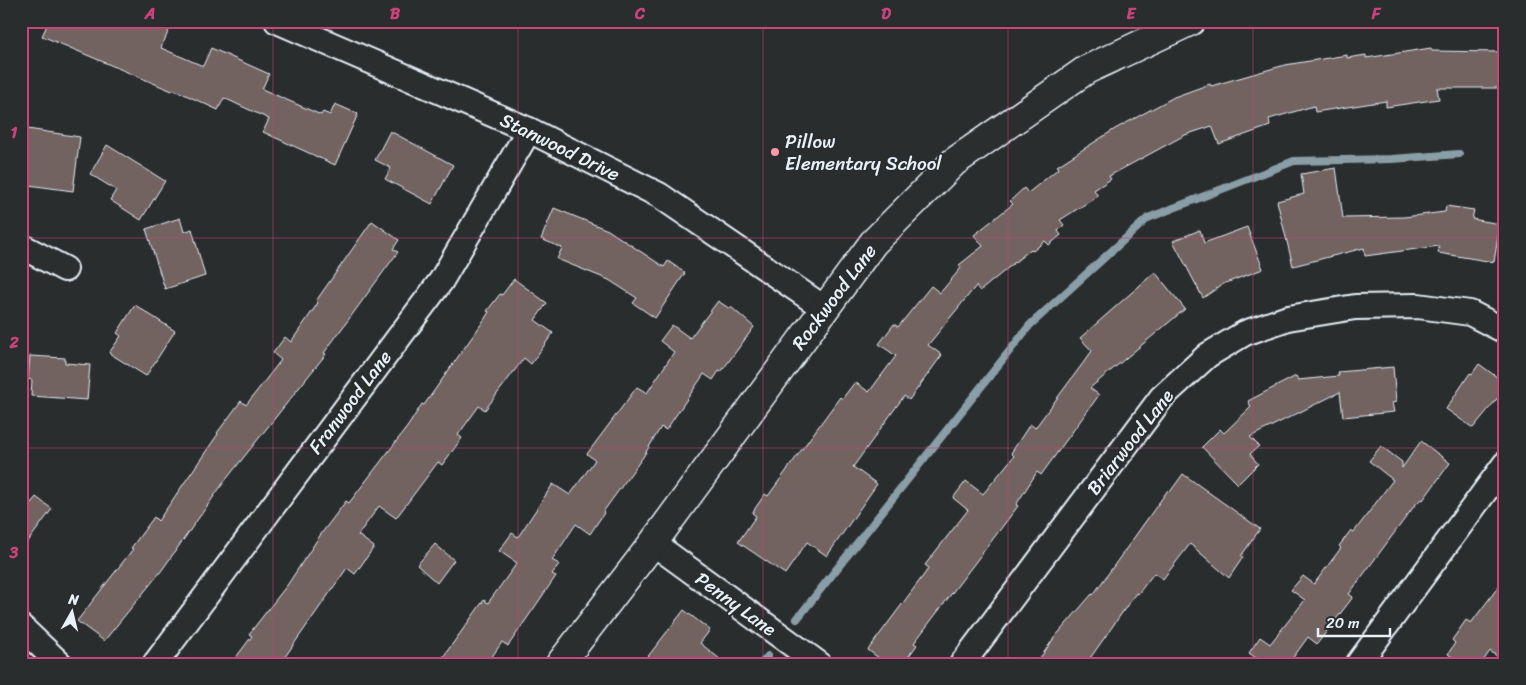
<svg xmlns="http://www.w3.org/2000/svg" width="1526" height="685" font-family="Sriracha,sans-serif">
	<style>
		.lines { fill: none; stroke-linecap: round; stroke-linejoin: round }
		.stream { stroke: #8a9ea7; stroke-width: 8 }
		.building { fill: #726361; stroke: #e8f1f8 }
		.minor-casing { stroke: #e8f1f8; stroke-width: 28 }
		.tertiary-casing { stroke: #e8f1f8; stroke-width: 31 }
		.minor { stroke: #2a2d2e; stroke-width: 24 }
		.tertiary { stroke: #2a2d2e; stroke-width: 28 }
		.grid { fill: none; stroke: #ca437a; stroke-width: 1; stroke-opacity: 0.55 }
		.poi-dot { fill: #ff9aa2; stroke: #2a2d2e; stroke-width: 2 }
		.labels { text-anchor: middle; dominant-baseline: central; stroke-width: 4; stroke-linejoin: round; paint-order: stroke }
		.poi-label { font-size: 19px; fill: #e8f1f8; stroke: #2a2d2e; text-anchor: start }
		.street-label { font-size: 19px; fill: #e8f1f8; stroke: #2a2d2e }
		.neatline { fill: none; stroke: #ca437a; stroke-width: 2 }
		.grid-label { font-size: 16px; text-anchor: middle; font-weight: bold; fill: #ca437a }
	</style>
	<rect width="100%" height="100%" fill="#2a2d2e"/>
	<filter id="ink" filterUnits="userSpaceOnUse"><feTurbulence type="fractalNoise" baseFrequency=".02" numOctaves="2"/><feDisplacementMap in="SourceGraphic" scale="10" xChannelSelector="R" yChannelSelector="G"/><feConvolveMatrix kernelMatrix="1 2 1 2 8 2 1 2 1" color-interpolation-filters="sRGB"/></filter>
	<g filter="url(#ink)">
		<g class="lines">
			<g class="stream">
				<path d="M797,619L1030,325L1148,218L1294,161L1392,159L1459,154"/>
				<path d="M761,664L768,656"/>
			</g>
		</g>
		<g class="building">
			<path d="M49,21H154L170,28L161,48L203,66L211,48L269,74L262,89L321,115L323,112L330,115L335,104L358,114L335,165L263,132L269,119L224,98L218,110L173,89L172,91L42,36Z"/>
			<path d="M1431,48L1432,51L1500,52L1499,88H1437L1439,99L1386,107V101L1315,112L1314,106L1269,119L1270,126L1219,144L1212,126L1185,135L1109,176L1111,179L1094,190L1098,196L1060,220L1064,225L1058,231L1061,235L1049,245L1045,241L1033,251L1031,249L980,291L976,286L928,345L942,355L909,400L904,396L853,467L877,484L827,556L807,542L785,574L738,542L756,516L752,513L765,494L768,496L840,397L842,399L855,382L869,392L896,356L879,344L894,324L898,327L931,286L940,293L961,268L959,265L983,246L974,235L1013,204L1010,201L1024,188L1028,193L1059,168L1057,166L1115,129L1174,97L1210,84L1211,86L1285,65L1347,55V58L1366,55V58Z"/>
			<path d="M21,128L80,137L73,191L21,184Z"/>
			<path d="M390,131L453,165L432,204L385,179L391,168L375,160Z"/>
			<path d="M107,145L165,181L141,220L110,200L116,190L90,174Z"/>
			<path d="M1336,168L1343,218L1404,217L1445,212L1446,206L1474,210L1472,219L1500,224L1494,262L1438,253L1439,246L1365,256L1364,248L1293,266L1277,201L1304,194L1301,174Z"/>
			<path d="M554,208L608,230L664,267L668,261L685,273L655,318L633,303L637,298L609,280L557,259L562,248L541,239Z"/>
			<path d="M180,218L184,232L192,229L205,276L165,289L146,229Z"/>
			<path d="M372,221L399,240L393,249L398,252L324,353L326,354L224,482L162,570L104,641L77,621L133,549L131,548L154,517L158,521L218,434L217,433L241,401L246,405L281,360L273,353L285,337L291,342L318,303L316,301Z"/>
			<path d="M1247,227L1263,269L1223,284L1203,298L1173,241L1200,230L1204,243Z"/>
			<path d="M1155,272L1185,309L1090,388L1099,395L1041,475L1037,472L1016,505L1018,506L914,643L917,645L903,664H887L868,650L929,568L925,565L968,510L953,498L966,481L983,494L1014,456L1011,453L1030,424L1035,428L1092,351L1080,338Z"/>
			<path d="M514,279L547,303L535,320L553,333L531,364L524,358L485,410L479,406L458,435L462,438L442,465L438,462L396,518L379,506L358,535L374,547L355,574L347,568L280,664H231L252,636L249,634L288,584L321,534L346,501L349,503L408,426L422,404L424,405L482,323L489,312L487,311L500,294L502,295Z"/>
			<path d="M718,301L730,309L731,307L754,327L721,372L719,371L713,380L704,374L666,430L661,427L643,457L603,512L604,513L590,534L576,524L552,560L559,564L552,574L556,576L508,646L502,642L487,664H438L484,600L488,603L517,563L499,551L512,533L518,537L553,484L570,495L595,460L587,454L637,387L647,393L674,352L660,341L672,325L690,338Z"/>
			<path d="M135,305L175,331L146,376L109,353L121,336L117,333Z"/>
			<path d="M30,356L65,358V363L90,365L87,400L31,396L32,380L28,379Z"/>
			<path d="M1479,364L1505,383V389L1473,428L1446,409L1470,373L1472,374Z"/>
			<path d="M1393,367L1396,402L1392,403L1394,412L1343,417L1340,392L1250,437L1259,446L1250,454L1258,464L1238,484L1202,447L1220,429L1224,433L1251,407L1248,401L1296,376L1298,380L1339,376L1338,372Z"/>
			<path d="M1421,441L1450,463L1423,500L1421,499L1415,505L1349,594L1353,597L1317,644L1308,637L1292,659L1299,664H1256L1259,660L1249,653L1260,637L1270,644L1305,600L1291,590L1303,576L1314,584L1341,548L1339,546L1351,530L1354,532L1393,480L1369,461L1381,446L1402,462V468Z"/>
			<path d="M1183,474L1260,529L1241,556L1243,557L1229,578L1190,544L1163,579L1154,573L1138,594L1136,593L1086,664H1036L1054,638L1092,594L1093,595L1168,490L1170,492Z"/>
			<path d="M21,496L31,503L36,497L52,509L21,551Z"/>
			<path d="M435,544L454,560L437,583L417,565Z"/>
			<path d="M1505,578V662L1490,651L1481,664H1462L1448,654L1455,643L1452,640L1466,620L1471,623Z"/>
			<path d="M684,610L710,630L700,643L726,664H642Z"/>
		</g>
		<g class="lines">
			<g class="minor-casing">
				<g id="minor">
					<path d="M277,21L529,130L659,195L824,308"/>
					<path d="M21,246L65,269"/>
					<path d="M653,543L819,664"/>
					<path d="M21,627L60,664"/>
					<path d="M155,664L441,281L529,130"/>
					<path d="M962,664L1162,397L1208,355L1245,333L1288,318L1355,307L1418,306L1470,313L1505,331"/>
					<path d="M1358,664L1505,464"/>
				</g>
			</g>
			<g class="tertiary-casing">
				<path id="tertiary" d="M560,664L653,543L873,243L954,162L1086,70L1191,21"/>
			</g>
			<use href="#minor" class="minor"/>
			<use href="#tertiary" class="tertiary"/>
		</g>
	</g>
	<path class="grid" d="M273,21V664M518,21V664M763,21V664M1008,21V664M1253,21V664M21,238H1505M21,448H1505"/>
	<circle class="poi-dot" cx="775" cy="152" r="5"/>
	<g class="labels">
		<g class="poi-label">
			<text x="785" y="141">Pillow<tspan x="785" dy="22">Elementary School</tspan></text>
		</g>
		<g class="street-label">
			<text transform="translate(560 147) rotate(26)">Stanwood Drive</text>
			<text transform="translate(834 297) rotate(-53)">Rockwood Lane</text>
			<text transform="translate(350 402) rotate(-53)">Franwood Lane</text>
			<text transform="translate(1130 442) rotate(-52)">Briarwood Lane</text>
			<text transform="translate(736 604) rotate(36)">Penny Lane</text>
		</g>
	</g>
	<rect width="1526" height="685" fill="none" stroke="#2a2d2e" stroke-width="55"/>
	<g transform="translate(72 612) rotate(8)" stroke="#2a2d2e" stroke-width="4" paint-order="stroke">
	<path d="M0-4L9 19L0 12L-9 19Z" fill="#e8f1f8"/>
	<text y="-8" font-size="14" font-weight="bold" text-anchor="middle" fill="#e8f1f8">N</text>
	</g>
	<path d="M1318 628v8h72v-8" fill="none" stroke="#e8f1f8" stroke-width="2.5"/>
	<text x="1326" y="628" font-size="15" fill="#e8f1f8" stroke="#2a2d2e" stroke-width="4" paint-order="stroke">20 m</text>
	<rect x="28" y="28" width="1470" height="630" class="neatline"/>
	<g class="grid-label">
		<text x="150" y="19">A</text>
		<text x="395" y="19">B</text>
		<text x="640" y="19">C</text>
		<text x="886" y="19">D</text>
		<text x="1131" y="19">E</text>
		<text x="1376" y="19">F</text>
		<text x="14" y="138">1</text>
		<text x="14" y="348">2</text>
		<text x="14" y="558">3</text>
	</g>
</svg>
